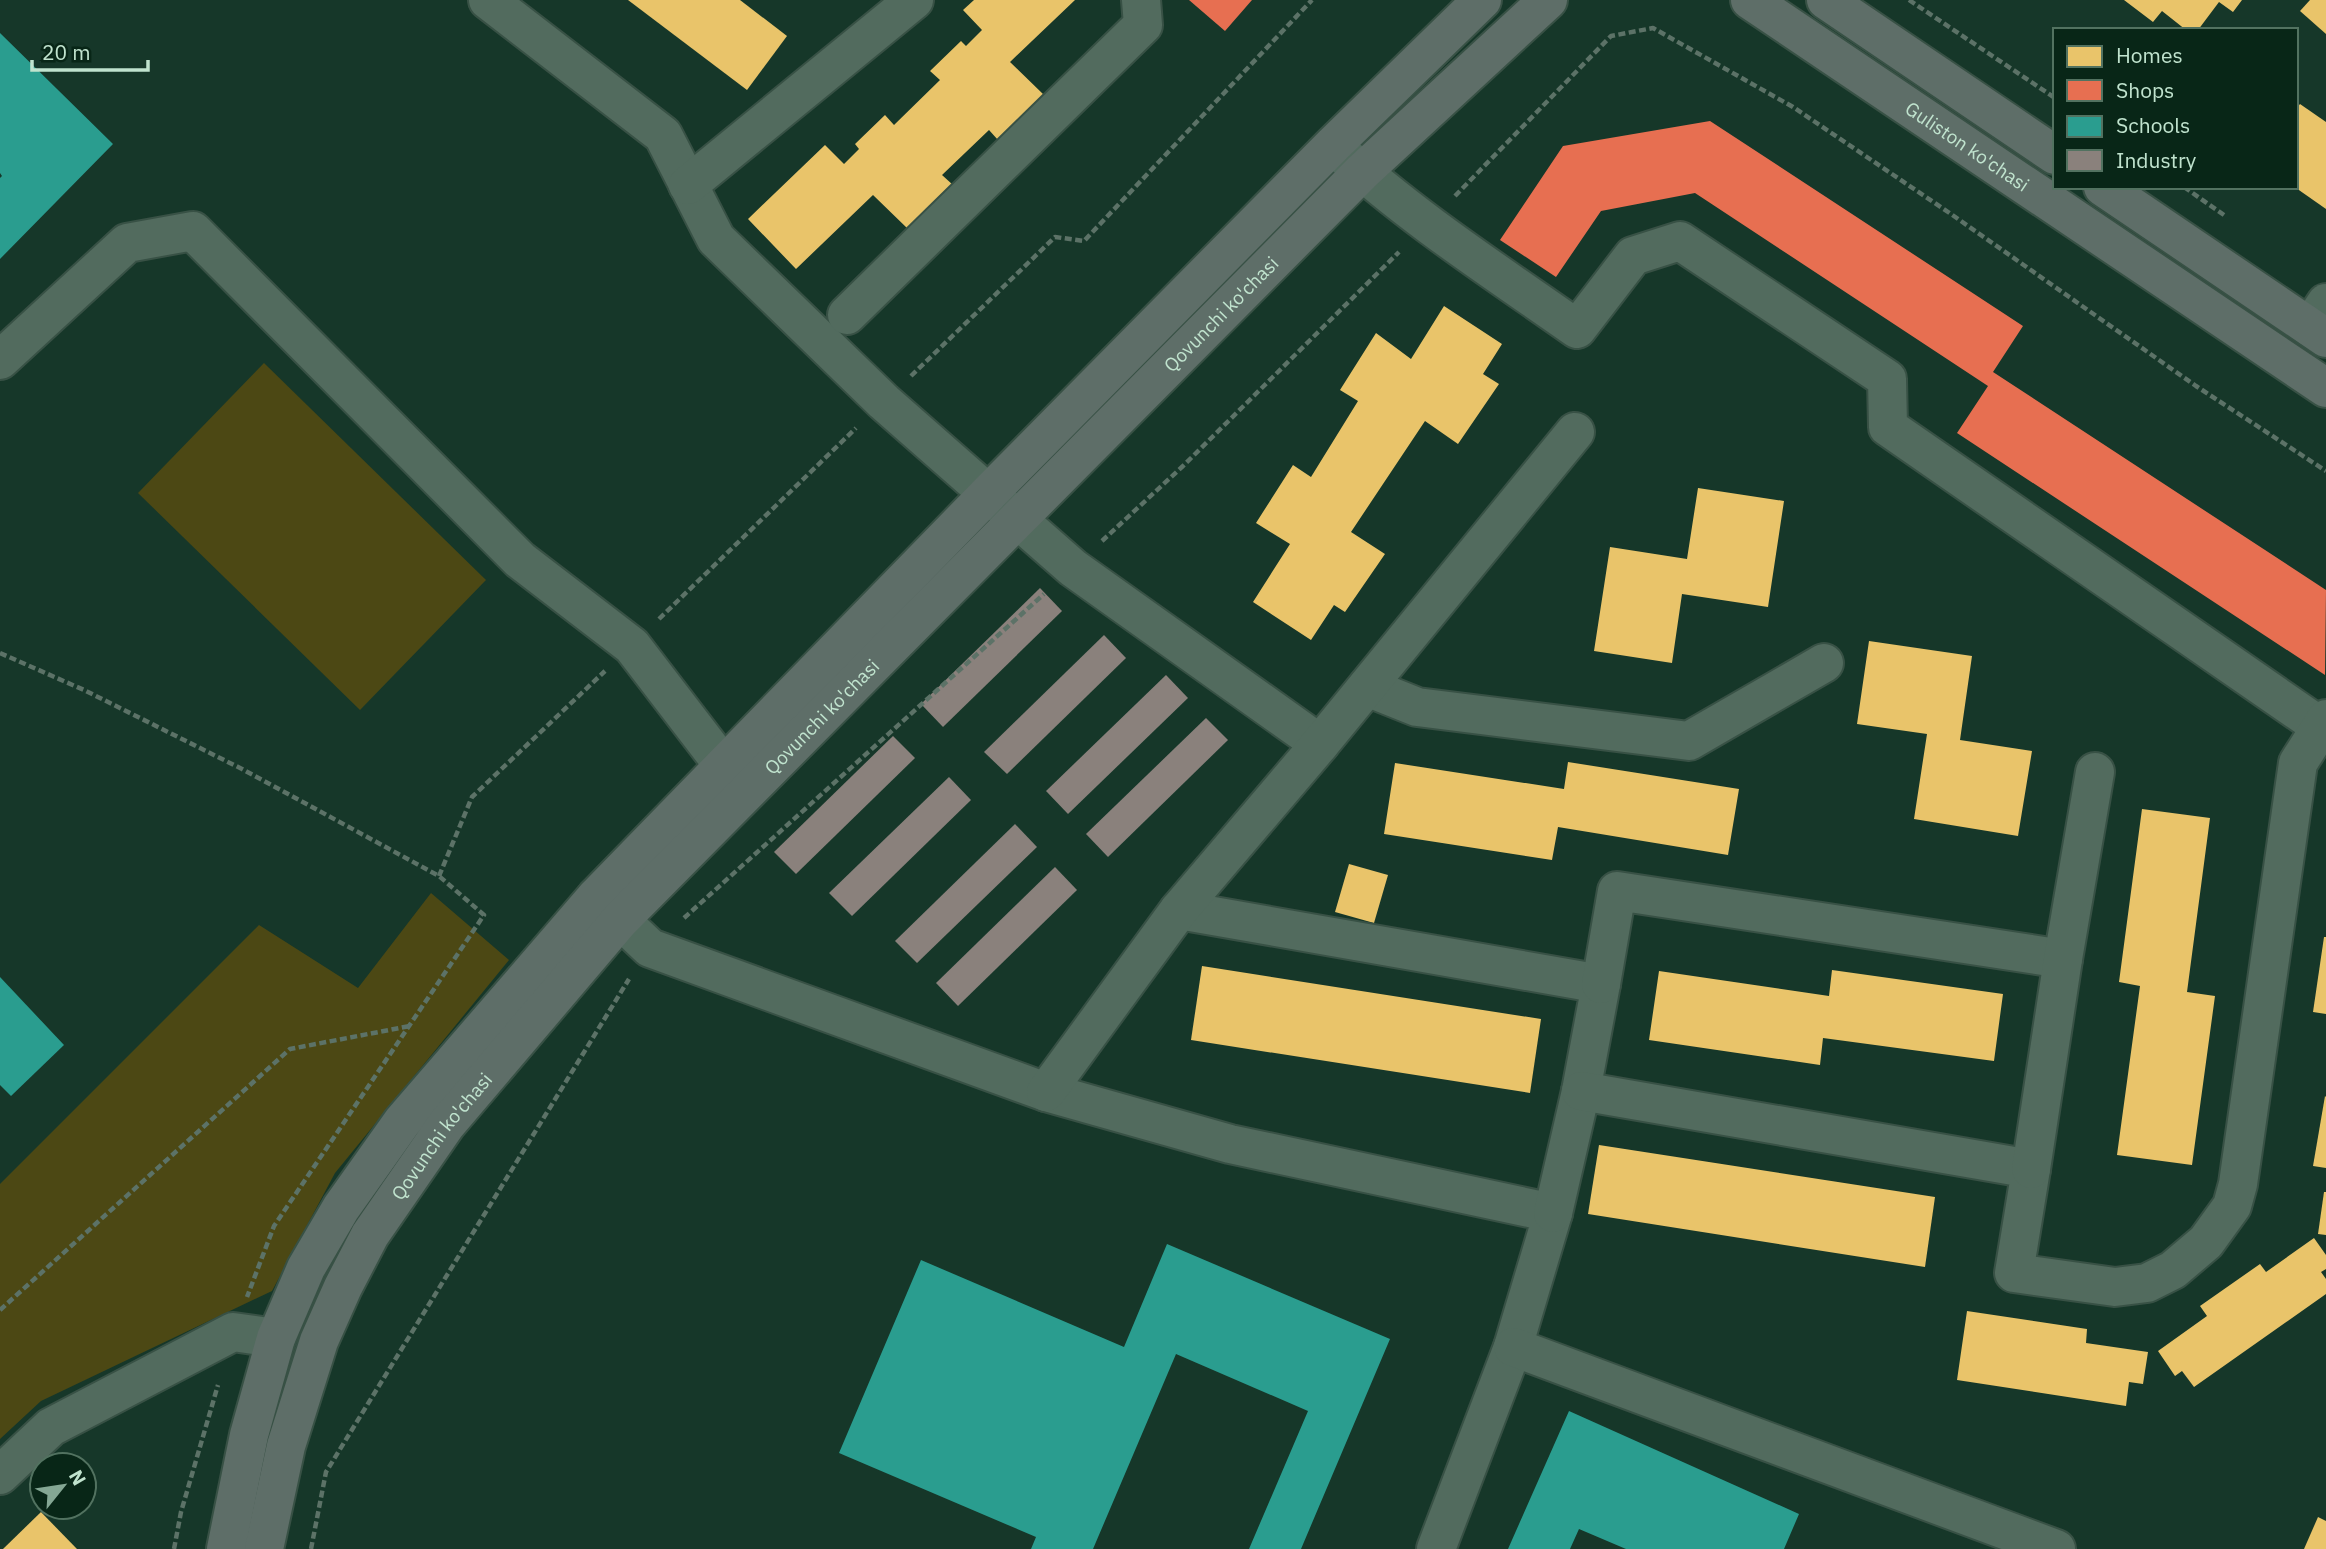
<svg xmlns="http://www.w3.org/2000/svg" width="2326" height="1549" font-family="'IBM Plex Sans',sans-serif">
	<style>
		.green { fill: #4c4814 }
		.homes { fill: #e9c46a }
		.shops { fill: #e76f51 }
		.schools { fill: #2a9d8f }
		.industry { fill: #8a817c }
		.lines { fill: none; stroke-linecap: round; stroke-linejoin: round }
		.minor-casing { stroke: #385145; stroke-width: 42 }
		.major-casing { stroke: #385145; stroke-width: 42 }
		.path { stroke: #5c7267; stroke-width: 4.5; stroke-dasharray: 7 3.5; stroke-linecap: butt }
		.minor { stroke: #526b5e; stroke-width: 38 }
		.major { stroke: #5e6e68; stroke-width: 38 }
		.labels { text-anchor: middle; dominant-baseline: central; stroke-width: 7; stroke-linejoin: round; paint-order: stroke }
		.street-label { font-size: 19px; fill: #c0e3ce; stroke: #082617 }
	</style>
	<rect width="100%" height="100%" fill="#163729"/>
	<g class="green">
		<path d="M264,363L486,580L360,710L138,493Z"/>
		<path d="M431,893L509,960L335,1173L272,1291L41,1401L0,1439V1184L259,925L358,988Z"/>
	</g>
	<g class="homes">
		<path d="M628,0H740L787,36L747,90Z"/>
		<path d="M974,0H1075L1010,62L1044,95L998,140L989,130L942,175L953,185L908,229L873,195L796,269L748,219L825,145L844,164L859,149L855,144L885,115L894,125L940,80L930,71L961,41L966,46L982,30L963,10Z"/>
		<path d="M2124,0H2242L2233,12L2219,2L2198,30H2186L2162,11L2153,22Z"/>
		<path d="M2310,0H2326V34L2300,11Z"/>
		<path d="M2300,104L2326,122V209L2296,188V109Z"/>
		<path d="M1444,306L1502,344L1483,374L1499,384L1458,444L1425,421L1351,532L1385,554L1345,612L1334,605L1311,640L1253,602L1290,544L1256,523L1293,465L1311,477L1358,401L1340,390L1376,333L1411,359Z"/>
		<path d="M1698,488L1784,501L1768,607L1682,594L1672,663L1594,651L1610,547L1687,559Z"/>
		<path d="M1869,641L1972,656L1960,740L2032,751L2018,836L1914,819L1927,734L1857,724Z"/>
		<path d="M1568,762L1739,789L1728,855L1558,827L1552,860L1384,834L1395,763L1564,789Z"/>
		<path d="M2142,809L2210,818L2187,992L2215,996L2192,1165L2117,1155L2140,986L2119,982Z"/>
		<path d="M1349,864L1388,875L1374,923L1335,912Z"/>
		<path d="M2324,937H2326V1014L2313,1012Z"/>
		<path d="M1202,966L1541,1019L1530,1093L1191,1040Z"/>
		<path d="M1832,970L2003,994L1994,1061L1823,1038L1820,1065L1649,1040L1659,971L1829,996Z"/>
		<path d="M2325,1096L2326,1097V1168L2313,1166Z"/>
		<path d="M1599,1145L1935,1197L1925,1267L1588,1214Z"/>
		<path d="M2324,1192H2326V1235L2318,1234Z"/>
		<path d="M2314,1238L2326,1255V1269L2321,1272L2326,1279V1294L2194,1387L2182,1371L2175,1376L2158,1351L2207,1316L2200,1306L2260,1264L2266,1272Z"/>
		<path d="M1967,1311L2087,1329L2086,1343L2148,1352L2143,1384L2129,1382L2126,1406L1957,1380Z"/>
		<path d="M41,1512L77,1549H3Z"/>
		<path d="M2318,1517L2326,1521V1549H2304Z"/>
	</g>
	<g class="shops">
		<path d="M1189,0H1252L1225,31Z"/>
		<path d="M1710,121L2023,326L1993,372L2326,590L2325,675L1957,433L1988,386L1695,193L1601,211L1556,277L1500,240L1563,146Z"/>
	</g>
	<g class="schools">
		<path d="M0,33L113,144L0,259V178L2,176L0,173Z"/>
		<path d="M0,977L64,1045L11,1096L0,1085Z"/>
		<path d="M1167,1244L1390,1339L1301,1549H1249L1308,1411L1176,1354L1093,1549H1031L1036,1537L839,1453L921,1260L1124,1347Z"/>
		<path d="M1569,1411L1799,1514L1784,1549H1626L1579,1529L1570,1549H1508Z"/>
	</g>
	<g class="industry">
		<path d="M1040,588L1062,611L943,727L921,704Z"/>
		<path d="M1104,635L1126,658L1007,774L984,752Z"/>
		<path d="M1166,675L1188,698L1068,814L1046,791Z"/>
		<path d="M1206,718L1228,740L1108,857L1086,834Z"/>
		<path d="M893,736L915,758L796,874L774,852Z"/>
		<path d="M949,777L971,800L852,916L829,893Z"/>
		<path d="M1015,824L1037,847L917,963L895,941Z"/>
		<path d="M1055,867L1077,890L958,1006L936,983Z"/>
	</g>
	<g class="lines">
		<g class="minor-casing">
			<g id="minor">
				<path d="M488,0L663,135L716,239L884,402L1073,568L1320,744"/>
				<path d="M1338,150C1411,217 1496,272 1577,329L1633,256L1680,241L1887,379L1888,427L2321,727"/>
				<path d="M688,185L914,0"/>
				<path d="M847,315L1143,25L1141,0"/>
				<path d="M2310,327L2326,303"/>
				<path d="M0,360L127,243L193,231L520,560L632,646L724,766"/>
				<path d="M1367,687L1417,707L1689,741L1824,663"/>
				<path d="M596,897L650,948L1046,1092L1230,1144L1553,1213L1513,1347L1436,1549"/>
				<path d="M1179,910L1601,984L1581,1091L1553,1213"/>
				<path d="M1601,984L1617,891L2063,959"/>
				<path d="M1581,1091L2031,1169L2014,1273L2115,1287L2147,1283L2173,1270L2206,1242L2232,1206L2238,1184L2298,763L2326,719"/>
				<path d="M1046,1092L1179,910L1320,744L1575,432"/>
				<path d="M2031,1169L2063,959L2095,772"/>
				<path d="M1513,1347L2056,1549"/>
				<path d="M0,1475L51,1427L233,1332L276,1338"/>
			</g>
		</g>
		<g class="major-casing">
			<g id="major">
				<path id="s1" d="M1750,0L2326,388"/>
				<path d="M1826,0L2055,155"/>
				<path d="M2103,187L2326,338"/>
				<path d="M226,1549L249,1435L276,1338L306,1268L341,1208L402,1122L596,897L989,493L1333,145L1482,0"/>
				<path id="s2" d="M264,1549L286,1446L319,1341L343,1287L370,1235L446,1125L620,920L1362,172L1548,0"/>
			</g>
		</g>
		<g class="path">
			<path d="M1909,0L2055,98"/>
			<path d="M2184,187L2224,215"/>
			<path d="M1455,196L1611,36L1653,28L1793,107L1951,214L2196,386L2326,471"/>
			<path d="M911,376L1055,237L1084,241L1312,0"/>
			<path d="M1102,541L1183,466L1399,252"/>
			<path d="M659,619L856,428"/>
			<path d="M0,653L84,690L242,769L439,876L484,915L274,1226L247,1297"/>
			<path d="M439,876L472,797L605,671"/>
			<path d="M684,918L1044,594"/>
			<path d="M0,1310L290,1049L410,1026"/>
			<path d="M174,1549L181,1512L218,1385"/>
			<path d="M311,1549L326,1472L629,979"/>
		</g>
		<use href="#minor" class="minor"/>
		<use href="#major" class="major"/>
	</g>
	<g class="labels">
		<g class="street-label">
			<text stroke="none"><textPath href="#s1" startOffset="262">Guliston ko'chasi</textPath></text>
			<text stroke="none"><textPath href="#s2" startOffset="1589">Qovunchi ko'chasi</textPath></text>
			<text stroke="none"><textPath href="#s2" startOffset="1022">Qovunchi ko'chasi</textPath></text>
			<text stroke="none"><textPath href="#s2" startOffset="455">Qovunchi ko'chasi</textPath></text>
		</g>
	</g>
	<rect x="2053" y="28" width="245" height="161" fill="#082617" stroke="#527260" stroke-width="2"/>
	<rect x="2067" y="46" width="35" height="21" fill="#e9c46a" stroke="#527260" stroke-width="2"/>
	<text x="2116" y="63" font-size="21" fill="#c0e3ce">Homes</text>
	<rect x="2067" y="80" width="35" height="21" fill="#e76f51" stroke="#527260" stroke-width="2"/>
	<text x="2116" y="98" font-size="21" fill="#c0e3ce">Shops</text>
	<rect x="2067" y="116" width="35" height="21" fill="#2a9d8f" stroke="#527260" stroke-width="2"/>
	<text x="2116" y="133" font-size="21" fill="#c0e3ce">Schools</text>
	<rect x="2067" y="150" width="35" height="21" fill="#8a817c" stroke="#527260" stroke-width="2"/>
	<text x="2116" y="168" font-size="21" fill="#c0e3ce">Industry</text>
	<g transform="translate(63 1486) rotate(60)"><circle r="33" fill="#082617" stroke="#527260" stroke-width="2"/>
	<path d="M0-5L12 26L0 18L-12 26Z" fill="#84a794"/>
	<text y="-10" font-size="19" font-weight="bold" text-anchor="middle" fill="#c0e3ce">N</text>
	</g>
	<path d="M32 60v10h116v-10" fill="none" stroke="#c0e3ce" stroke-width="3.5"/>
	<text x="42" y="60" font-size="21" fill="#c0e3ce" stroke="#082617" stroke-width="5" paint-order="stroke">20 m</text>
</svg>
